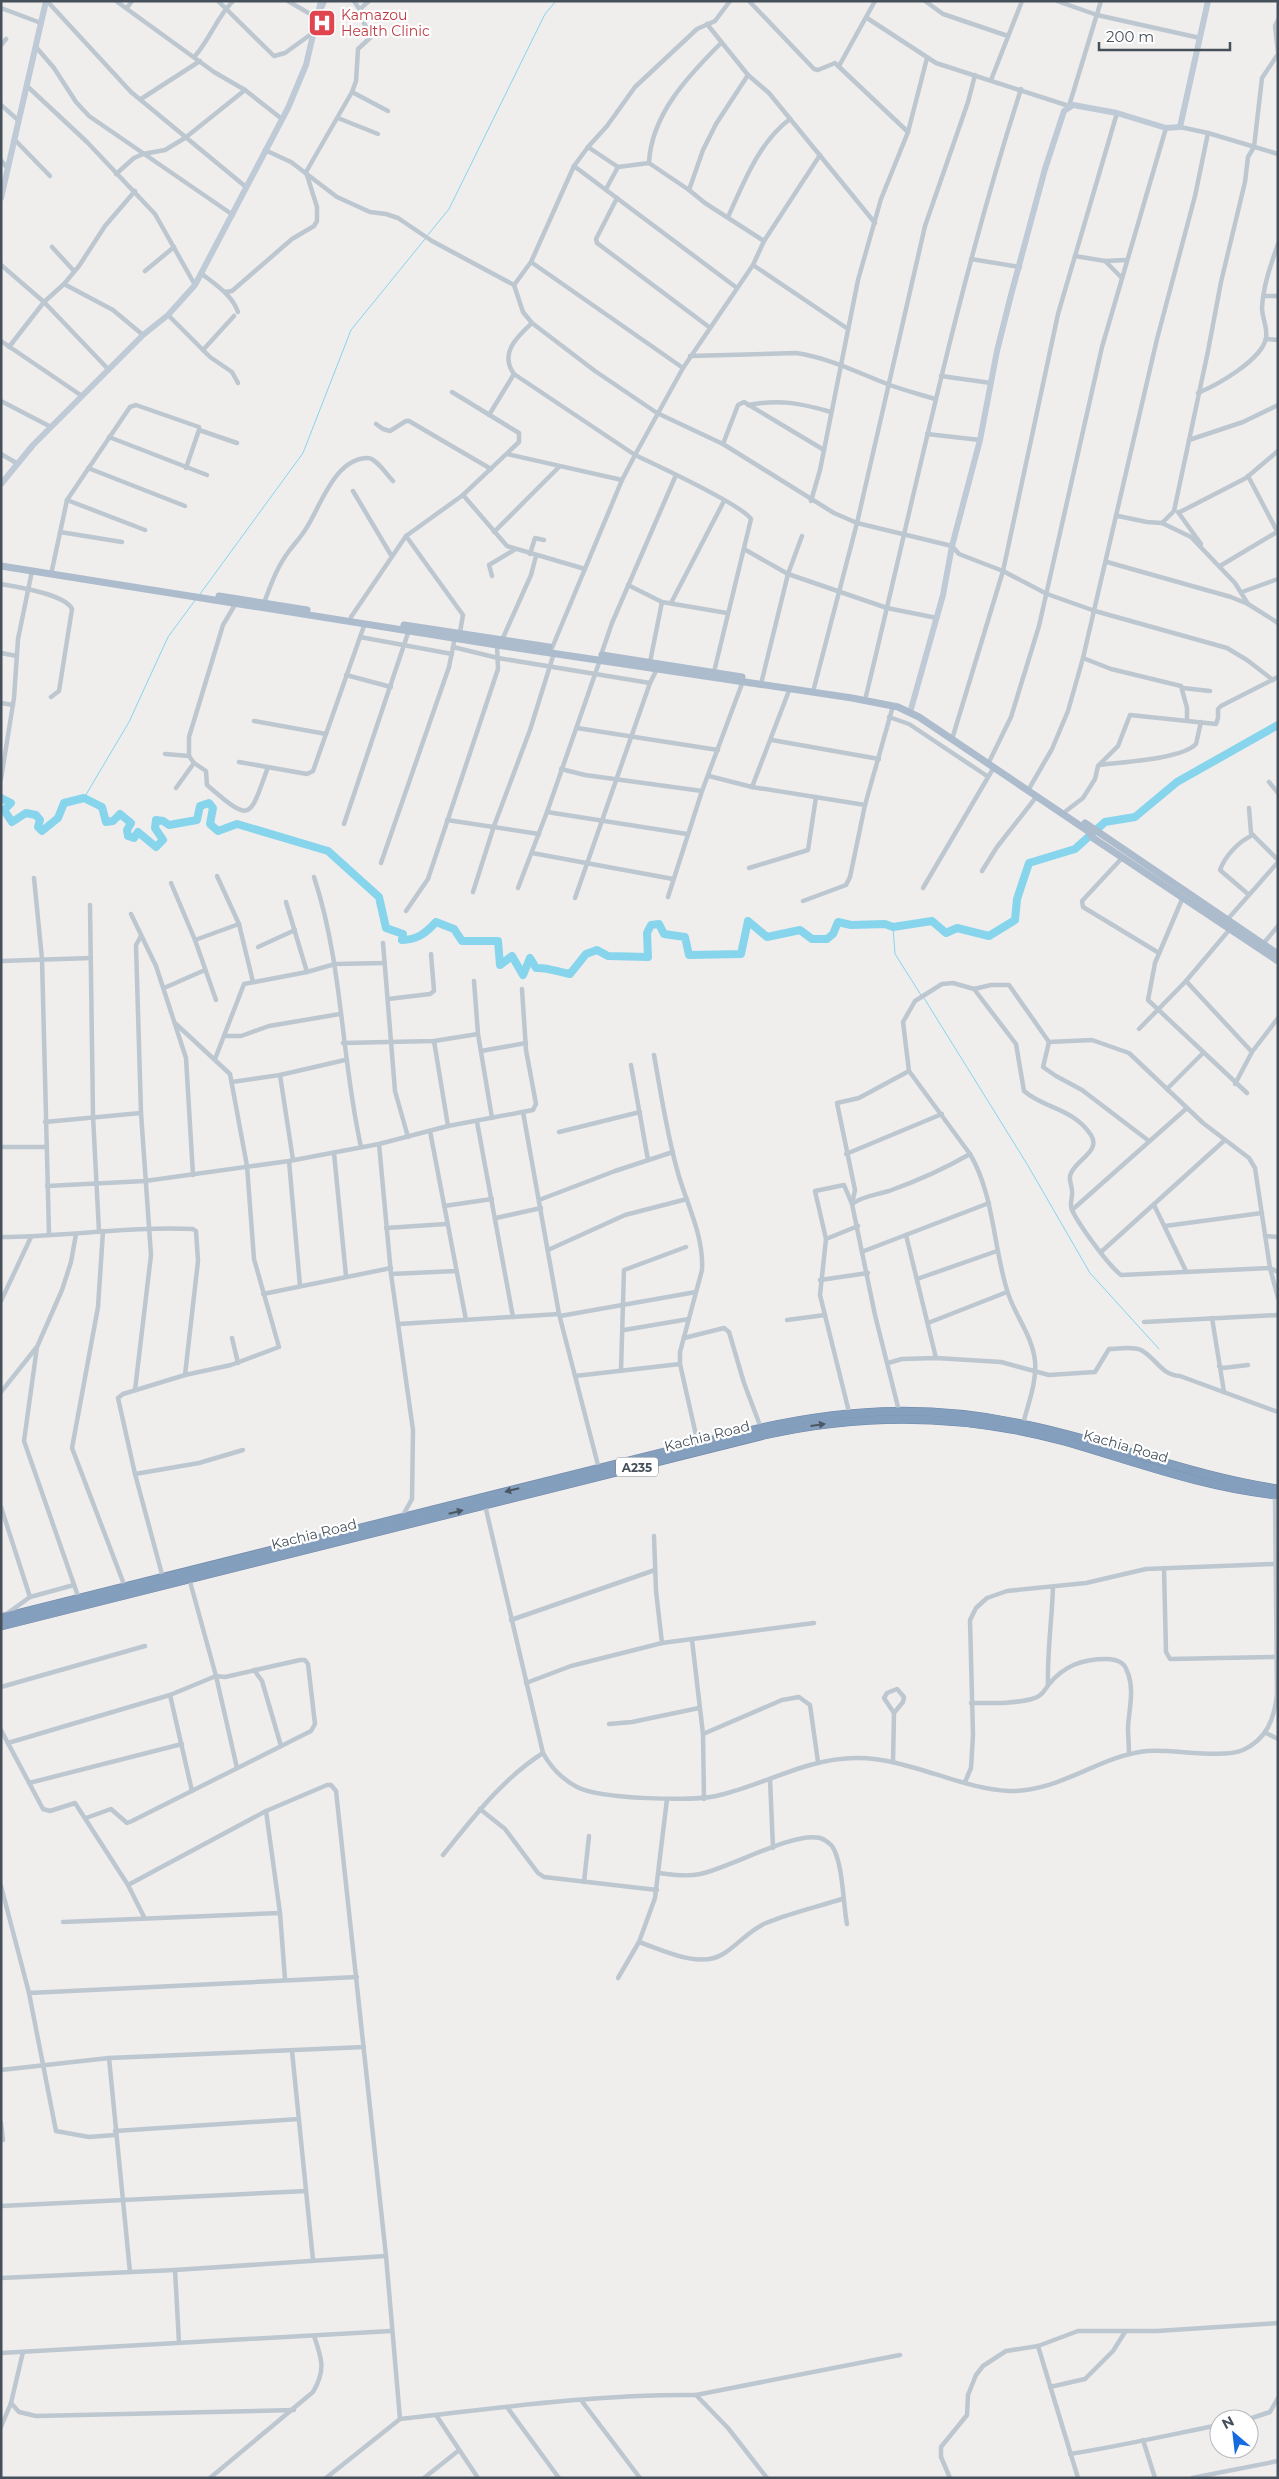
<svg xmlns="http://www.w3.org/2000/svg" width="1279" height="2479" font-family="Montserrat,sans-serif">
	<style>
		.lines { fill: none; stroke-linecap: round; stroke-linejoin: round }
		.stream { stroke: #86d5ec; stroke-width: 1 }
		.river { stroke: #86d5ec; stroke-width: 8 }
		.highway-casing { stroke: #6f89a9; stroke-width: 9 }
		.street { stroke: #bdc7d0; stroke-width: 4.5 }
		.secondary { stroke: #bfcad7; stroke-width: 6 }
		.primary { stroke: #acbccd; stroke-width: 7 }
		.highway { stroke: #849ebd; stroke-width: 8 }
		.oneway { fill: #4b5864 }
		.labels { text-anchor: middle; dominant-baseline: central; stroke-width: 4.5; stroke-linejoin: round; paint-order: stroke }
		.shield { fill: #fff; stroke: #7d848c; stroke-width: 1 }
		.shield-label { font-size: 12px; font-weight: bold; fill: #45505a }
		.health-label { font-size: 14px; fill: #be3a42; stroke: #fff; text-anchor: start }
		.street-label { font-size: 14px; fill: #45505a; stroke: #fff }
	</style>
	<rect width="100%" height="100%" fill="#f0eded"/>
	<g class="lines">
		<g class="stream">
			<path d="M427,236L449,209L545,14L556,1"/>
			<path d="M200,594L303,453L351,330L425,239"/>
			<path d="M84,798L129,722L168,637L196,599"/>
			<path d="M893,927L895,954L921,995"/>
			<path d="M924,998L1027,1164L1090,1273L1159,1349"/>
		</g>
		<path class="river" d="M1,798L11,803L4,810L12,822L26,813L36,815L40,820L38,827L42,831L58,818L64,803L84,798L102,807L106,822L113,821L120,814L131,823L127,830L128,836L134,838L138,832L156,847L163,840L155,828L156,820L163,821L169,825L197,820L200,806L209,803L213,808L210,824L218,831L237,824L328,851L379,897L386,928L403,934L402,940C417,940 426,933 436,922L454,929L462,941H498L500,965L512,956L523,975L530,958L536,968C547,967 558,972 570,974L586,954L597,950L608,956L648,957L647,933L651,925L659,924L664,934L685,937L689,955L741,954L748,921L767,937L800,930L812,939H827L833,934L838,922L851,925L885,924L893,927L932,921L946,933L957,928L989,936L1015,920L1017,899L1029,863L1075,849L1105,822L1135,817L1177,782L1278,725"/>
		<g class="highway-casing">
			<g id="highway">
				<path d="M1,1618L761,1428C855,1407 941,1405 1035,1427C1117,1445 1195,1477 1278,1489"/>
				<path d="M1,1626L764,1435C865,1412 965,1414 1064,1441C1134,1461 1205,1488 1278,1495"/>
			</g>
		</g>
		<g class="street">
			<path d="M47,1L131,92L246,187"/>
			<path d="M116,1L214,72L245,90L282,119"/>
			<path d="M218,1L274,56L285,53L314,32"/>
			<path d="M288,1L317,18L325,1"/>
			<path d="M749,1L814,69L818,70L835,63L908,132"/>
			<path d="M925,1L943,14L1008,36"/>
			<path d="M1057,1L1097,15L1200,38"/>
			<path d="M1,8L41,23"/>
			<path d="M127,8L132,1"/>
			<path d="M360,9L369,1"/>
			<path d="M867,18L936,63L1069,106L1101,1"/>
			<path d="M1278,20L1275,26L1278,52"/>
			<path d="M707,24L748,75L769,93L875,223"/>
			<path d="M1,45L6,39"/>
			<path d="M36,47L54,68L76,102L89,116L233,215"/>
			<path d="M195,56C210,39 217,17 233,1"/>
			<path d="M839,66L875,1"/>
			<path d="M991,80L1022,1"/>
			<path d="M27,86L87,142L155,214L195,285"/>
			<path d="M352,92L388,111"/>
			<path d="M141,99L200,61"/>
			<path d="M1,105L18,120"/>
			<path d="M338,118L378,134"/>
			<path d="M1180,127L1208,133L1278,154"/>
			<path d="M14,139L50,176"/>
			<path d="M588,147L618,167"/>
			<path d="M265,150L291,162L337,197L370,212L386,214L398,218L432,241L514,285L523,312L532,323L595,371L657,413L723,444L834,513L857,523L952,546L959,554L1003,571L1047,594L1095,611L1227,648L1247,660L1273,680"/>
			<path d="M1,160L7,168"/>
			<path d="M649,163C651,115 688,76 721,43"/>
			<path d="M574,166L737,288"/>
			<path d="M116,174L134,158L143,154L165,150L185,138L245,90"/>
			<path d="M606,189L618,167L649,163L689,190L705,203L764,241"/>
			<path d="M689,190L703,150L716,124L748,75"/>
			<path d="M617,198L596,239L597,243L709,327"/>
			<path d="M728,217C744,182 759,142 790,119"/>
			<path d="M52,247L74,271"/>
			<path d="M1075,256L1105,261L1126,260"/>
			<path d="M971,259L1020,267"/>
			<path d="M1105,261L1121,277"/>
			<path d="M531,262L683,368"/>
			<path d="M1,265L44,302L109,370"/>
			<path d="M753,265L848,329"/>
			<path d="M145,271L174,247"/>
			<path d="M202,274C216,285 232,295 238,312"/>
			<path d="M64,284L113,310L143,335"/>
			<path d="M514,285L531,262L574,166L588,147L607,126L635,87L697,29L715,21L730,1"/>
			<path d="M225,292L232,291L292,239L314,226L317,221V207L306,172L352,92L356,81L358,49L371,37L364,23L366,19L354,1"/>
			<path d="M1264,296H1278"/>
			<path d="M168,315L210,357L232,372L238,383"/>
			<path d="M532,323C517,337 499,353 514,374L635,455L622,480L552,648"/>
			<path d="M1266,339L1278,340"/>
			<path d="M1,341L82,396"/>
			<path d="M9,347L44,302L64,284L79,266L105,226L135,191"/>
			<path d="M203,350L234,316"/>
			<path d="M690,356L796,353C829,358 857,372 887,384C903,390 919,394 935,399"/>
			<path d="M941,376L991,383"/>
			<path d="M1198,393C1217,385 1262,360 1266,338C1268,328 1262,318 1262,308C1263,286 1271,264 1278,244"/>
			<path d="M1,401L51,427"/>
			<path d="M748,405C780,399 800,403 831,412"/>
			<path d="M489,415L514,374"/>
			<path d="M376,424L383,429L390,431L406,421H409L491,469"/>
			<path d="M927,434L980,440"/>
			<path d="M109,437L207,475"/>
			<path d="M1189,440L1243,422L1278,405"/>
			<path d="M723,444L738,405L744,402L824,450"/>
			<path d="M1,454L18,464"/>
			<path d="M507,454L622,480"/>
			<path d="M88,468L185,506"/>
			<path d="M186,468L199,430L237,443"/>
			<path d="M1248,476L1278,533"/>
			<path d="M353,491L391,555"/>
			<path d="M463,495L507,546L585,569"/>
			<path d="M67,500L145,530"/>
			<path d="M811,501L820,470L858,280L881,199L908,132L927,58"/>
			<path d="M1178,512L1201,544"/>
			<path d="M1180,512L1246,478L1278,451"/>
			<path d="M1118,516L1147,522L1162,523L1191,537L1235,583L1248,604"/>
			<path d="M1162,523L1174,511L1208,351L1221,282L1245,182L1248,157L1254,147L1262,78L1278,54"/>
			<path d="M60,532L122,542"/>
			<path d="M494,532L559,467"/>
			<path d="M406,536L463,615L460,632"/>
			<path d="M744,549L788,574L887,608L937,618"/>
			<path d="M530,554L535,538L544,540"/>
			<path d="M1107,562L1231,597L1248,604L1278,623"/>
			<path d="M1220,566L1277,532"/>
			<path d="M52,570L67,500L130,407L136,405L199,427"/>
			<path d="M492,576L489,565L514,550"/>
			<path d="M1,584C17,587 65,594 72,609L59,691L51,697"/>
			<path d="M628,585L662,602L727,613"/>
			<path d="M1242,592L1278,579"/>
			<path d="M264,603C271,584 277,567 289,551C295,543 302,536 307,527C321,505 335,458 368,458C376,458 387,475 393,481"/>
			<path d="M671,603L724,501"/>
			<path d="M351,617L406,536L463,495L519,442V433L452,392"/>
			<path d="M360,637L452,654"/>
			<path d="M502,640L531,575L536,556"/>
			<path d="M453,647L498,658L650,683"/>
			<path d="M1,653L17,656"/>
			<path d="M601,655L612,623L676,475"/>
			<path d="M1083,658L1111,669L1181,686L1187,708V721"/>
			<path d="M650,662L662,602"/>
			<path d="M714,672L751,519C741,504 656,465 635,455L683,368L753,265L764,241L820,155"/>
			<path d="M346,675L391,687"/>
			<path d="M762,680L788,574L802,536"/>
			<path d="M814,688L857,523L925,226L968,102L975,75"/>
			<path d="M1183,688L1210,691"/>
			<path d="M866,696C915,493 957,288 1021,89"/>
			<path d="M1,703L13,705"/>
			<path d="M889,717L909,724L987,776"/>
			<path d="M254,721L326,734"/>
			<path d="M577,728L718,750"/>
			<path d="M953,736L1003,571L1058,314L1117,113"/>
			<path d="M772,740L879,759"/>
			<path d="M165,754L189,756"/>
			<path d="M990,760L1011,717L1039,626L1102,347L1166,128"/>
			<path d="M239,762L307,774L313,771L365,623"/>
			<path d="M194,763L206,771L207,785C252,824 249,819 268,767"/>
			<path d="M1099,765C1122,762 1182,759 1196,744L1201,722"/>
			<path d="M561,769L585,775L702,791"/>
			<path d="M709,776L752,787L865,805"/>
			<path d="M1,779L14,698L18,639L32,571"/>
			<path d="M1269,782L1278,793"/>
			<path d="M752,787L790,688"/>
			<path d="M1030,787L1052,749L1068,711L1083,658L1157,339L1195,196L1208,133"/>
			<path d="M176,788L194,763L189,756V737L223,625L236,603"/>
			<path d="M1249,808L1251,833L1278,860"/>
			<path d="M1066,811L1083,798L1095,779L1098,766L1118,746L1130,715L1216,724L1218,718V709L1221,706L1278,677"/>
			<path d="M547,812L687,834"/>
			<path d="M447,820L539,834"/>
			<path d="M344,824L409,630"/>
			<path d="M532,853L673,879"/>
			<path d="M1123,857L1082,901L1083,907L1159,953"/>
			<path d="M381,863L449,667L455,637"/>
			<path d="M749,868L808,850L816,797"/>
			<path d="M982,871L997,847L1037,796"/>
			<path d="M217,876L239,924L253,982"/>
			<path d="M314,877C343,965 341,1058 361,1147"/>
			<path d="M34,878L42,959L49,1234"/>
			<path d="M171,883L195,940L216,1000"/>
			<path d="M518,888L547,812L600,660"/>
			<path d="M923,888L994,767"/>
			<path d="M473,892L494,826L530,730L554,653"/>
			<path d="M1248,894L1220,870C1225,856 1239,841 1253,835"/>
			<path d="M668,897L702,791L743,681"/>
			<path d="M1183,897L1155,963L1148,1000L1247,1093"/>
			<path d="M575,898L650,683L657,669"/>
			<path d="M803,901L846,885L850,877L865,805L893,706"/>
			<path d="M286,902L307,972"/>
			<path d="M90,905L93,1116L99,1232"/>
			<path d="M406,911L428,879L498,669L497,645"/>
			<path d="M131,914L156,966L186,1058L193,1175"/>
			<path d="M1227,920L1278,862"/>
			<path d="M195,940L239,924"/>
			<path d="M383,943L395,1091L408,1137"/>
			<path d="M1263,944L1278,926"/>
			<path d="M258,947L295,930"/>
			<path d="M1,961L91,958"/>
			<path d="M474,981L478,1034L492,1118"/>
			<path d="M1186,981L1252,1052L1278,1018"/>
			<path d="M164,988L205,970"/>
			<path d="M974,989L1016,1044L1024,1091C1045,1109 1073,1108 1091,1135C1102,1152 1073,1161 1070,1176C1069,1181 1072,1186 1072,1191C1073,1197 1069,1204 1072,1210C1079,1225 1108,1265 1121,1275L1270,1268L1278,1272"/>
			<path d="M388,999L430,994L434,991L431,954"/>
			<path d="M1139,1029L1186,981L1230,929"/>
			<path d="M224,1036H241L269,1026L340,1014"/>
			<path d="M434,1041L448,1126"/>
			<path d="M1049,1042L1043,1067L1056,1076L1082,1090L1149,1141"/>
			<path d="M343,1043L434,1041L478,1034"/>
			<path d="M481,1051L526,1043"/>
			<path d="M654,1055C661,1094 667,1135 678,1173C687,1205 704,1236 702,1270L680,1352V1364L698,1444"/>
			<path d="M215,1059L244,984L307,972L335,964L385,963"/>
			<path d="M631,1065L648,1160"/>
			<path d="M280,1075L293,1160"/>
			<path d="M232,1082L280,1075L345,1060"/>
			<path d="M1235,1084L1252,1052"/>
			<path d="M1167,1089L1203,1053"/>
			<path d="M523,1112L559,1314L599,1469"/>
			<path d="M45,1122L141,1113"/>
			<path d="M477,1122L513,1317"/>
			<path d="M430,1131L466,1320"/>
			<path d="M559,1132L640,1112"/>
			<path d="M379,1144L391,1274L413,1430L412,1499L402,1517"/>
			<path d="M1,1147H45"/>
			<path d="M334,1153L346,1276"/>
			<path d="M846,1154L942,1114"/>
			<path d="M289,1161L300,1286"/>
			<path d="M47,1186L145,1181L289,1161L379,1144L448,1126L533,1110L536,1104L526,1050L522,989"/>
			<path d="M539,1200L615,1171L673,1152"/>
			<path d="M1154,1205L1186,1271"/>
			<path d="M444,1206L492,1199"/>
			<path d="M1072,1210L1187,1108"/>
			<path d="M496,1218L541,1208"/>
			<path d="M1165,1226L1262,1213"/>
			<path d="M386,1228L446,1224"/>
			<path d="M103,1231L98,1307L72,1448L125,1587"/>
			<path d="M76,1234L71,1262L62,1290L37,1347L24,1441L79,1599"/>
			<path d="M906,1235L936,1358"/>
			<path d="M1265,1236L1278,1237"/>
			<path d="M1,1237C65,1237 129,1226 193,1229L196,1231L198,1261L185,1375"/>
			<path d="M826,1239L815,1191L844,1185L852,1204C863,1196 876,1195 889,1191C917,1181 944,1169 970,1154"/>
			<path d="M548,1250L625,1215L687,1199"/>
			<path d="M864,1251L989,1203"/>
			<path d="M1101,1252L1225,1140"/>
			<path d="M391,1274L456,1271"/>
			<path d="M917,1279L997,1251"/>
			<path d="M820,1280L868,1273"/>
			<path d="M263,1294L391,1268"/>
			<path d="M1,1301L31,1237"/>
			<path d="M560,1316L696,1292"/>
			<path d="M1212,1318L1224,1392"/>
			<path d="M787,1320L825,1315"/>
			<path d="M1144,1322L1278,1315"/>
			<path d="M928,1323L1007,1292"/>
			<path d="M399,1324L559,1314"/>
			<path d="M624,1330L689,1319"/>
			<path d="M232,1338L238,1363"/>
			<path d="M684,1338L724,1328L729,1332L744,1383L761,1428"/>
			<path d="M888,1363L902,1359L936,1358L1001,1362L1049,1375L1095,1372L1109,1349C1118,1349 1132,1346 1141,1350C1156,1358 1161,1375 1180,1376L1278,1412"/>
			<path d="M1219,1366L1223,1368L1248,1365"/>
			<path d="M621,1371L624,1270L686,1247"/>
			<path d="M575,1376L680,1364"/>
			<path d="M135,1390L151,1255L141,1113L136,945L141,936"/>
			<path d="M1,1392L36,1348"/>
			<path d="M899,1411L875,1315L852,1204L855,1190L837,1103L859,1098L909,1071"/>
			<path d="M849,1412L820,1295L826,1239L858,1226"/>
			<path d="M1023,1424C1028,1404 1037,1382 1035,1361C1032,1334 1014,1315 1007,1290C993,1245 994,1195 970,1154L909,1071L903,1022L915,1001L942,984L953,983L974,989L991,985H1009L1049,1042L1092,1040L1129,1053L1203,1123L1249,1158L1255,1168L1270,1268L1278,1298"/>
			<path d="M135,1474L199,1463L243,1450"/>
			<path d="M485,1505L543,1753C551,1768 562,1779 577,1787C600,1799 694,1802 720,1795C766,1784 808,1758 856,1758C906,1757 960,1789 1009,1791C1061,1792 1098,1756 1147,1751C1173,1749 1222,1759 1243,1750C1267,1739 1274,1719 1277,1695L1275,1495"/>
			<path d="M1,1507L30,1597"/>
			<path d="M654,1536L656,1591L662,1643"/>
			<path d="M1164,1568L1166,1652L1170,1659L1276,1657"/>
			<path d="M163,1578L135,1474L118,1398L123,1394L185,1375L231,1365L279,1347L254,1259L247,1166L230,1074L176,1024"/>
			<path d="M189,1578L216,1676L237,1768"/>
			<path d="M5,1615L30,1597L74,1585"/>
			<path d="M511,1620L655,1570"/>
			<path d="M692,1640L703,1734L704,1799"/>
			<path d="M254,1670L262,1681L281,1746"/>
			<path d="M526,1683L571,1666L662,1643L814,1623"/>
			<path d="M1048,1685C1047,1652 1052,1620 1053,1587"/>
			<path d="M1,1687L145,1646"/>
			<path d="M170,1695L192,1791"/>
			<path d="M971,1703C991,1703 1013,1704 1032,1699C1041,1697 1044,1691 1049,1684C1064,1666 1082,1659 1106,1659C1115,1659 1124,1661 1127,1671C1135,1689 1129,1709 1128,1727C1128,1736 1129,1745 1129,1754"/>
			<path d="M609,1724L632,1722L699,1708"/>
			<path d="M1,1730L43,1809L50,1811L75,1803L128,1885L266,1811L327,1785H331L336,1791L386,2256L400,2419L326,2478"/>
			<path d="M1266,1733L1278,1739"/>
			<path d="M703,1734L782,1700L799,1697L810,1705L818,1762"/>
			<path d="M8,1743L170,1695L216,1676L225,1677L300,1660H305L308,1664L315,1724L311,1731L132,1821L127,1823L111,1809L86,1818"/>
			<path d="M893,1762L894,1713L884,1698L887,1693L897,1689L904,1697L903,1702L894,1713"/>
			<path d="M770,1779L773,1848"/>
			<path d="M965,1782L971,1768L973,1735L970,1620L976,1608L987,1598L1007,1591L1086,1583L1146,1569L1274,1564"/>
			<path d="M29,1783L182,1744"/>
			<path d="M480,1809L505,1829L538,1873L544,1877L657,1890"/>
			<path d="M266,1811L280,1913L285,1979"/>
			<path d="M443,1855C473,1818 502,1779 543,1753"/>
			<path d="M659,1873C672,1875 687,1877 700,1874C730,1868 794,1831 820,1838C824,1839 829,1843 832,1846C843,1862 843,1904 847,1924"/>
			<path d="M584,1882L589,1836"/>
			<path d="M128,1885L144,1917"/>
			<path d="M1,1886L29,1993"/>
			<path d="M63,1922L280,1913"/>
			<path d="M639,1942C663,1950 699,1969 723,1954C738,1945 749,1930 766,1923C790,1913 817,1907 842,1899"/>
			<path d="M618,1978L639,1942L655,1898L667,1799"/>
			<path d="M292,2051L313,2260"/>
			<path d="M109,2058L130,2272"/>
			<path d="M1,2070L109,2058L364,2047"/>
			<path d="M1,2123L3,2140"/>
			<path d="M115,2131L299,2119"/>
			<path d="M115,2135L89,2137L56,2131L29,1993L357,1977"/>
			<path d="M1,2206L306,2191"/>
			<path d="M175,2270L179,2343"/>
			<path d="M1,2278L175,2270L386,2256"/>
			<path d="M1038,2346L1078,2478"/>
			<path d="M1,2353L391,2331"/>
			<path d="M1050,2387L1085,2379L1113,2351L1125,2332"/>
			<path d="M696,2395L900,2355"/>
			<path d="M581,2400L640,2478"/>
			<path d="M11,2403L19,2412L36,2416L294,2410"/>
			<path d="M507,2407L559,2478"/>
			<path d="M436,2415L478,2478"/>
			<path d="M400,2419C498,2408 597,2394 696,2395L728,2428L767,2478"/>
			<path d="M1249,2419L1270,2412L1278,2398"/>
			<path d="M1,2427L11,2403L23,2352"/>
			<path d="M1143,2440L1155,2478"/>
			<path d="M1070,2454C1120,2446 1169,2435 1219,2425"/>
			<path d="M210,2478L313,2392C326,2370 322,2359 314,2336"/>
			<path d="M424,2478L458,2451"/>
			<path d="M950,2478L941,2457V2447L967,2415L968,2395L976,2375L983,2366L1006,2351L1038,2346L1078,2331H1157L1278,2323"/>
			<path d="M1192,2478L1278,2461"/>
		</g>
		<g class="secondary">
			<path d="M1,198L46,1"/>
			<path d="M1,484L33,445L143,335L168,315L195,285L288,108L306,65L321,1"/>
			<path d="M911,709L943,595L952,546L980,440L997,351L1011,295L1045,169L1064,111L1073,105L1117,113L1166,128L1180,127L1208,1"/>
		</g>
		<g class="primary">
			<path d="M1,566L497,645L852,698L898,707L919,717L1088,831L1093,838L1278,961"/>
			<path d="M219,596L307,610"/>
			<path d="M404,625L549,647"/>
			<path d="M602,655L742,677"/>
			<path d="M1085,823L1278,954"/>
		</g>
		<use href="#highway" class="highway"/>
	</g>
	<defs><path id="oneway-solid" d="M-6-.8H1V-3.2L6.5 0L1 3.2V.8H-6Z" transform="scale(1.25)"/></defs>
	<g class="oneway">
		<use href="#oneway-solid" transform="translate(818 1425) rotate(-8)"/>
		<use href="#oneway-solid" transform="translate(512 1490) rotate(166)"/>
		<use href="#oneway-solid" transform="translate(456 1512) rotate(-14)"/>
	</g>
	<defs>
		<g id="hospital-square" transform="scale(1.4375)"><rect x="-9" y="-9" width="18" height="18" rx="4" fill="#e0444e" stroke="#fff"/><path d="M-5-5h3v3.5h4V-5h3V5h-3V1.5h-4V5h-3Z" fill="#fff"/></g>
	</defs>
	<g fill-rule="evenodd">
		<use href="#hospital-square" x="322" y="23"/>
	</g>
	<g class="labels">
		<rect class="shield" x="616" y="1457.5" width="42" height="19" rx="4"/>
		<g class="shield-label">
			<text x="637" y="1467">A235</text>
		</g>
		<g class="health-label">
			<text x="341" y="15">Kamazou<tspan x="341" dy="16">Health Clinic</tspan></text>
		</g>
		<g class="street-label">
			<text transform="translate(707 1436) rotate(-14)">Kachia Road</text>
			<text transform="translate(1126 1446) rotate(16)">Kachia Road</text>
			<text transform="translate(314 1534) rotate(-14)">Kachia Road</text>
		</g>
	</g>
	<rect width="1279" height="2479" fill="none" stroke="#45505a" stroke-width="5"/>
	<g transform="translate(1234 2434) rotate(332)"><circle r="24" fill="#ffffff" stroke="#b5b9bd"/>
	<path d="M0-4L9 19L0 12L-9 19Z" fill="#176be0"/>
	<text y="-8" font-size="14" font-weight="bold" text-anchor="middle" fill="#45505a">N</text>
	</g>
	<path d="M1099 42v8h131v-8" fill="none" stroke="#45505a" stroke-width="2.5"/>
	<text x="1106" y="42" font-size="15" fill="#45505a" stroke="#ffffff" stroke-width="4" paint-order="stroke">200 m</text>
</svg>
